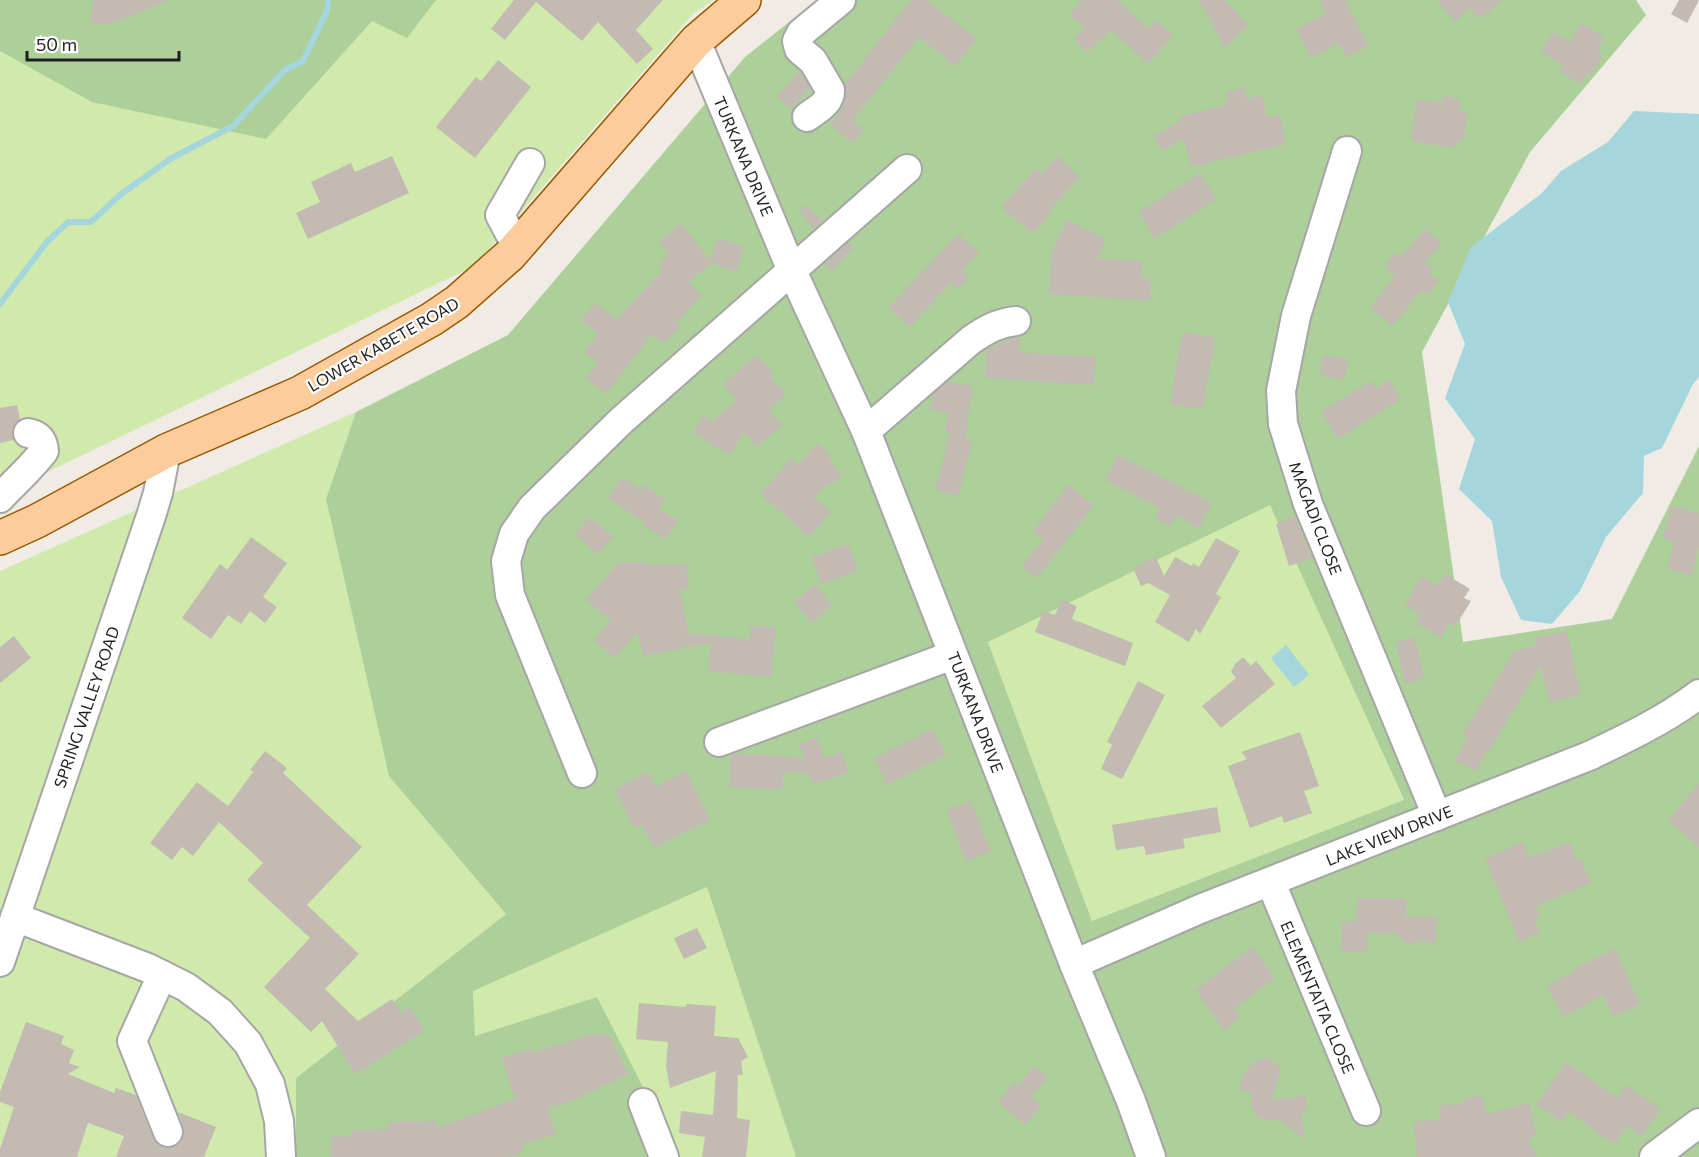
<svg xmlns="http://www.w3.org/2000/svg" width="1699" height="1157" font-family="Commissioner,sans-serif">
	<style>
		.grass { fill: #cfeaab }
		.forest { fill: #adcf99; fill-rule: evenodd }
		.water { fill: #a5d5dd }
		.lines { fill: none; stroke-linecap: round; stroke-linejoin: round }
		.stream { stroke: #a5d5dd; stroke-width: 6 }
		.building { fill: #c4bab4 }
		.minor-casing { stroke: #a6a6a6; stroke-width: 32 }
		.major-casing { stroke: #995b00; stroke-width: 36 }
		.minor { stroke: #fff; stroke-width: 28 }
		.major { stroke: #fccc9d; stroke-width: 33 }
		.labels { text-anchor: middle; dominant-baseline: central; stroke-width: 4.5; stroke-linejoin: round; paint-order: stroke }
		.street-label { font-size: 16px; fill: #1f1f1f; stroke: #fff }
	</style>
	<rect width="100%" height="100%" fill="#f0ebe5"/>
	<g class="grass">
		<path d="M0,0H714L693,14L474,266L0,495Z"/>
		<path d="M356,412L326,499L389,775L506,914L296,1078V1157H0V571Z"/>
		<path d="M1271,504L1404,801L1092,921L988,642Z"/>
		<path d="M707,887L796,1157H679L597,997L475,1036L473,990Z"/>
	</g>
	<g class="forest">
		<path d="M0,0H436L407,38L372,21L266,139L92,102L0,51Z"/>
		<path d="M817,0H1636L1646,15L1530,152L1422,352L1463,642L1612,619L1699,446V1157H796L707,887L473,991L475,1036L597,997L679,1157H296V1078L506,914L389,776L326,499L356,412L508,335L745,57ZM1270,505L1404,800L1092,921L988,642Z"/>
	</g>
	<g class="water">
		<path d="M1634,111L1699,114V377L1693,384L1662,448L1644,456L1643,493L1606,537L1580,591L1552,624L1521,620L1501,577L1492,521L1459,489L1475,439L1445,398L1465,344L1448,302L1471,247L1542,193L1561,171L1608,142Z"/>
		<path d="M1286,645L1309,675L1294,687L1271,658Z"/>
	</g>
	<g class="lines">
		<path class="stream" d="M0,304L46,243L68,222H91L120,195L170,159L233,126L285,70L303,61L327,11L328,0"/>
	</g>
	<g class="building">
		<path d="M94,0H167V1L110,24L90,25Z"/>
		<path d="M514,0H663L636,30L653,49L637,64L598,22L582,41L536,2L505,40L491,29Z"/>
		<path d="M911,0H927L977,39L956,66L919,37L852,121L864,130L853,143L830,125L842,109L846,96L845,84Z"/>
		<path d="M1082,0H1117L1148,29L1156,20L1173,36L1148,64L1111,30L1087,52L1074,38L1085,28L1069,15Z"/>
		<path d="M1199,0H1224L1248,25L1225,48Z"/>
		<path d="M1319,0H1345L1368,46L1346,57L1339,43L1311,58L1296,29L1326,13Z"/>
		<path d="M1436,0H1502L1486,14L1476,18L1471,7L1455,22Z"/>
		<path d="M1679,0H1699L1687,23L1671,14Z"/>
		<path d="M1581,23L1604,37L1599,45L1602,47L1598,54L1602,57L1591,75L1588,73L1581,84L1559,71L1563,65L1541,52L1552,32L1570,42Z"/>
		<path d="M498,60L531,87L475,158L436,127L476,77L481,81Z"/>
		<path d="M800,71L810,88L791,109L777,96Z"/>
		<path d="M1244,87L1246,99L1262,95L1267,117L1280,114L1286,144L1191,167L1184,138L1162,151L1154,136L1180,121L1179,117L1228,104L1226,92Z"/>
		<path d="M1443,96L1460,99L1459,110L1468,112L1463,141H1458L1456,148L1411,141L1417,99L1442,103Z"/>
		<path d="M392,156L409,193L308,239L296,213L320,202L311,182L351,163L355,172Z"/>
		<path d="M1057,156L1080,177L1049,211L1052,212L1032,234L1001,207L1036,168L1042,174Z"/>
		<path d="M1200,173L1216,199L1155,239L1139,212Z"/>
		<path d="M805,205L823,221L813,229L799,210Z"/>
		<path d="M1067,220L1106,239L1097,258L1142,261L1141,279H1151L1150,301L1049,294L1052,251Z"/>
		<path d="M681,223L710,261L718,238L744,247L736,272L712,263L688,282L702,295L677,322L681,326L663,344L652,334L606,394L586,378L598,363L584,352L598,333L581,320L595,303L617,319L663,270L658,265L669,254L659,241Z"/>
		<path d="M1425,229L1442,244L1425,262L1433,269L1430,274L1439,281L1427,295L1422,291L1392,326L1370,307L1395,277L1384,267L1396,252L1401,256Z"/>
		<path d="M958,234L979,253L962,271L969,277L958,289L951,283L910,327L888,308Z"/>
		<path d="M847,243L853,248L832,271L824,264Z"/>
		<path d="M1182,332L1215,337L1203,409L1170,405Z"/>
		<path d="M1013,338H1021L1020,352L1096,357L1094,385L985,378L987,349Z"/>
		<path d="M756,355L774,374L770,377L786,395L769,410L782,425L757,447L744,432L730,455L693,433L703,416L712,421L737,400L723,384Z"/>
		<path d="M1323,355L1348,359L1344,380L1319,375Z"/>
		<path d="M1389,380L1401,399L1338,439L1321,411L1371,381L1376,388Z"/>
		<path d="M947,382L973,386L965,440L972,441L958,496L935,490L950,433L945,432L948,413L930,410L933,395Z"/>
		<path d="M17,405L20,419L12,429L14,440L0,443V408Z"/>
		<path d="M818,443L830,455L828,457L842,476L813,496L831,512L809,537L760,494L792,458L798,464Z"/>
		<path d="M1118,455L1212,503L1199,528L1176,516L1170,526L1155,519L1160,508L1105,480Z"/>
		<path d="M622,477L641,490L644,485L669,501H663L658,508L678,521L665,539L642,524L644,522L608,498Z"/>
		<path d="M1068,485L1094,505L1037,578L1022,566L1043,539L1033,531Z"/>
		<path d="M1671,506L1699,513V545L1692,575L1668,569L1674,542L1663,539Z"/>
		<path d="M1295,516L1312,558L1289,566L1276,524Z"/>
		<path d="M590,517L613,537L598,554L575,534Z"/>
		<path d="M251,537L287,563L263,597L277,607L265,623L250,611L241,624L228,615L211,639L182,618L220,564L227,570Z"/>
		<path d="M1216,538L1240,551L1216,594L1221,597L1200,634L1196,629L1189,642L1155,622L1170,595L1148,583L1141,586L1133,568L1156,557L1164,576L1175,557L1192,566L1193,563L1199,567Z"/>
		<path d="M848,544L858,571L821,584L812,557Z"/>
		<path d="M619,562L650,563L648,565L686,564L689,589L680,590L688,633L750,639L751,625L776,627L771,677L708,671L711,643L643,656L638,631L615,658L594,640L611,621L586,600Z"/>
		<path d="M1445,574L1470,589L1464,598L1471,601L1455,627L1449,623L1441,638L1416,623L1420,615L1405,605L1422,576L1438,586Z"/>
		<path d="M815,584L832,605L812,623L794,602Z"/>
		<path d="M1061,600L1077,606L1072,619L1133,643L1125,666L1035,632L1043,611L1055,615Z"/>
		<path d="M1567,631L1581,695L1549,702L1541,665L1489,751L1487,749L1477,771L1455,761L1467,737L1463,734L1514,651L1536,646L1534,638Z"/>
		<path d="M14,636L31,658L0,683V647Z"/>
		<path d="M1415,637L1424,679L1405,684L1396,642Z"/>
		<path d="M1243,657L1251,666L1256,661L1275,684L1221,728L1202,706L1236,678L1231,672L1235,664Z"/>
		<path d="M1138,681L1165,695L1122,779L1101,769L1112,745L1107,742Z"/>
		<path d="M933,729L946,755L887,785L874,758Z"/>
		<path d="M1300,732L1319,786L1304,791L1312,813L1284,823L1282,816L1250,828L1228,766L1247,759L1241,752Z"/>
		<path d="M816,737L825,758L842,752L849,773L812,784L808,774L783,772L782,790L729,787L731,755L735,753L804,758L799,745Z"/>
		<path d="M265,751L287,768L283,773L362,847L307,905L359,954L325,989L358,1021L392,999L401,1013L410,1007L424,1031L355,1074L322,1021L311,1032L264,987L310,938L247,880L263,863L219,822L193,856L182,847L172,860L150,843L197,782L228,806L253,772L250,770Z"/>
		<path d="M686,771L710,820L654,848L641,824L634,828L615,789L648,772L655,787Z"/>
		<path d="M1699,783V847L1668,820Z"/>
		<path d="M971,801L991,852L966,861L947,810Z"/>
		<path d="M1217,807L1221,832L1183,839L1185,848L1146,855L1144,846L1116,850L1112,825Z"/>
		<path d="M1523,842L1529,858L1570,842L1577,861L1581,859L1591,883L1536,906L1540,917L1534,920L1540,933L1519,942L1485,858Z"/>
		<path d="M1357,898L1406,899V917H1437L1436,942H1414L1409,945L1396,934L1368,933L1367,952L1341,951L1342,921H1356Z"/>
		<path d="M697,928L707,948L684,959L674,938Z"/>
		<path d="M1252,947L1275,978L1234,1009L1240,1018L1224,1030L1195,990Z"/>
		<path d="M1615,949L1640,1004L1613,1017L1603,995L1563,1017L1547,986L1576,970L1575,968Z"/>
		<path d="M639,1003L686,1007V1004L716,1006L714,1036L738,1038L748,1057L741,1061L743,1075H738L737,1118L750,1120L746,1157H702L705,1137L679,1133L681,1111L713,1115L716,1071L670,1088L666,1067L668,1042L636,1039Z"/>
		<path d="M26,1022L64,1036L61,1044L74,1050L69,1063L80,1067L68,1074L114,1093L116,1088L136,1095L153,1138L158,1145L165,1148L174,1147L181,1142L184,1134L183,1126L178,1112L216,1127L204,1157H116L124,1136L88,1123L77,1157H0V1149L14,1107L0,1102V1092Z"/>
		<path d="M591,1034L610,1036L628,1074L577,1099L548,1108L556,1134L521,1145L524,1152L509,1157H331V1137L351,1136V1130L388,1129V1122L436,1121V1128L515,1099L502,1058L531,1048L532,1053Z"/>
		<path d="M1267,1057L1281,1068L1272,1100L1306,1096L1307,1111L1301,1112L1305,1140L1281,1121L1258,1118L1252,1108L1251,1093L1239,1089L1244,1074L1253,1062Z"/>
		<path d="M1566,1062L1617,1098L1626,1085L1661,1109L1641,1136L1627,1126L1614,1144L1569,1112L1562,1122L1536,1104Z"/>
		<path d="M1034,1066L1048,1077L1031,1097L1041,1105L1025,1125L998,1102L1014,1082L1018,1086Z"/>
		<path d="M1482,1095L1486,1114L1529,1103L1536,1136L1528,1138L1536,1157H1417L1414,1122L1440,1119L1439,1106L1463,1103L1462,1100Z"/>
	</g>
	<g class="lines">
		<g class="minor-casing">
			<g id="minor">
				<path d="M696,41L792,271L866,431L1074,964L1131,1101L1151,1157"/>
				<path d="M807,117C816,110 831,103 830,90L813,61L799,49L797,41L801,33L841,0"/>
				<path d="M1347,151L1296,316L1281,391L1283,424L1308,504L1437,816"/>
				<path d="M517,247L500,215L530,163"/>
				<path d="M866,431L971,340C987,329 998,323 1016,321"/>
				<path d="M0,498C14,483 31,468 44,451C43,440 39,435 28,433"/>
				<path d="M719,742L953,655"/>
				<path d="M582,773L510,595L506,561L514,534L532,508L622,420L907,169"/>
				<path d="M1271,883L1366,1111"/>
				<path d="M15,917L148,968L186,987L220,1012L248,1043L270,1084L279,1121L281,1157"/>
				<path d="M0,962L151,516L158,493L166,451"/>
				<path d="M1074,964L1200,909L1589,756C1627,738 1665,720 1699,694"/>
				<path d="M162,975L132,1041L168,1132"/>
				<path d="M643,1103L664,1157"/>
				<path d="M1654,1157L1699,1123"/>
			</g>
		</g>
		<g class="major-casing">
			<path id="major" d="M0,538L37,521L166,451L300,393L432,319L457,302L510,255L696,41L744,0"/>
		</g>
		<use href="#minor" class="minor"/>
		<use href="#major" class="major"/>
	</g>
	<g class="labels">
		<g class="street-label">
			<text transform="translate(744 156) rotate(67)">TURKANA DRIVE</text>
			<text transform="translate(383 344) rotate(-30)">LOWER KABETE ROAD</text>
			<text transform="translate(1316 518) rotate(69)">MAGADI CLOSE</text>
			<text transform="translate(86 707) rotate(-71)">SPRING VALLEY ROAD</text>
			<text transform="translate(976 712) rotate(69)">TURKANA DRIVE</text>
			<text transform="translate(1389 835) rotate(-22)">LAKE VIEW DRIVE</text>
			<text transform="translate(1318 997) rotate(67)">ELEMENTAITA CLOSE</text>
		</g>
	</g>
	<path d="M27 51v9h152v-9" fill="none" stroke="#1f1f1f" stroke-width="3"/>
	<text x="36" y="51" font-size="18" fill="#1f1f1f" stroke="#ffffff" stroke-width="4.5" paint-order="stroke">50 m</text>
</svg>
